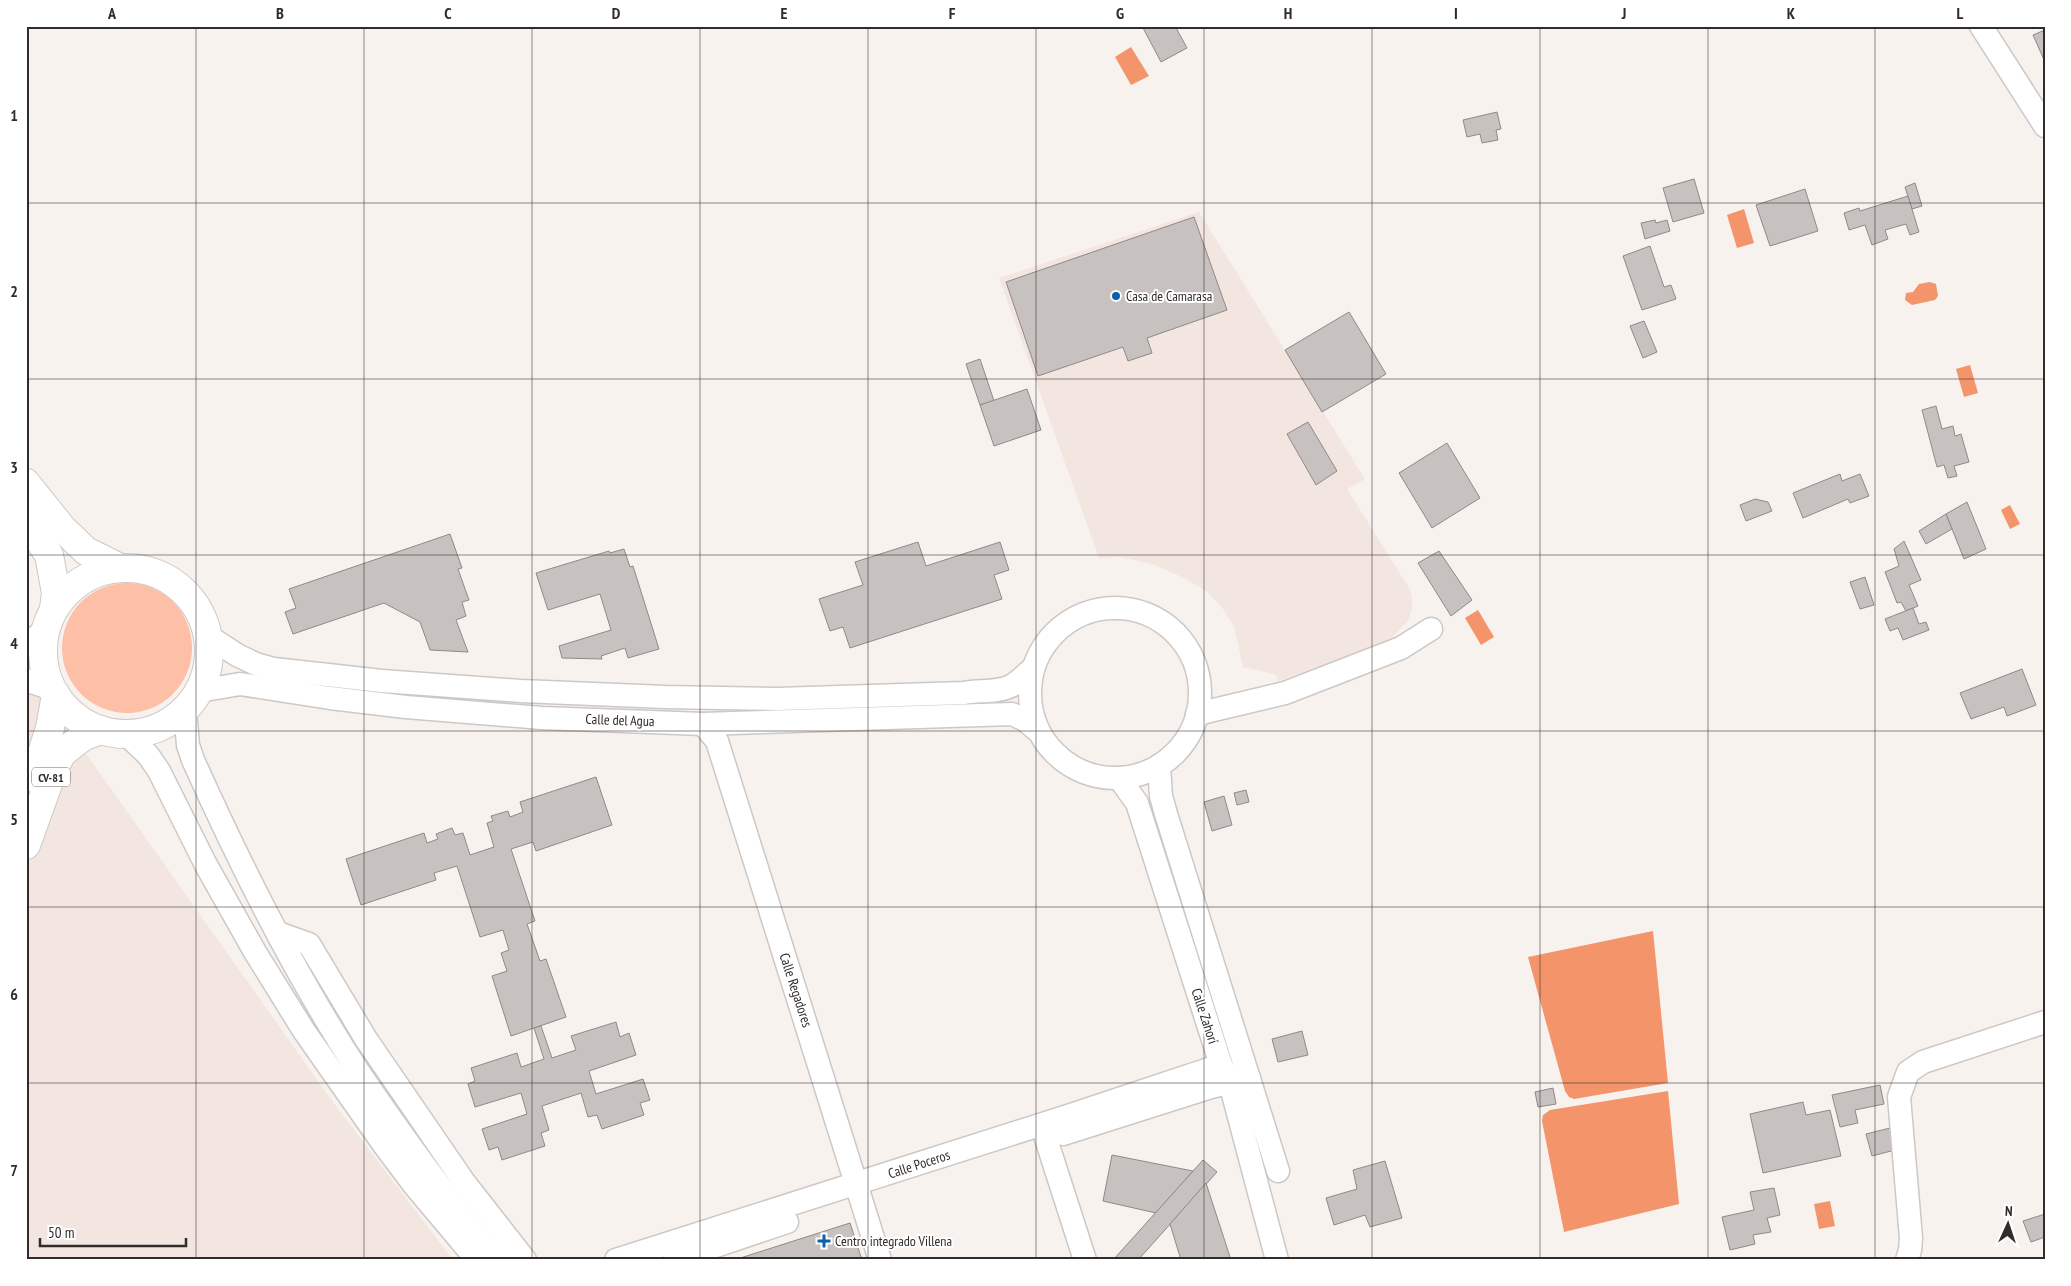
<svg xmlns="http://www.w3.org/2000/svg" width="2071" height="1286" font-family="'PT Sans Narrow',sans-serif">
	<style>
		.built { fill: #f3e5df }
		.green { fill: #fdbfa5 }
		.water { fill: #f3946b }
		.building { fill: #c7c1bf; stroke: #8f8987 }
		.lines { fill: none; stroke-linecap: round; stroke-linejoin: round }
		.minor-casing { stroke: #cdc8c5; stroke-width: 25 }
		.major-casing { stroke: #cdc8c5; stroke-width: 30 }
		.minor { stroke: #fff; stroke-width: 22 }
		.major { stroke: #fff; stroke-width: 28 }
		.grid { fill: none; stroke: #2f2c2b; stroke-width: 1; stroke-opacity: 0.55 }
		.poi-dot { fill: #0a60ae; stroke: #fff; stroke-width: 2 }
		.labels { text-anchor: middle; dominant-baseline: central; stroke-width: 4; stroke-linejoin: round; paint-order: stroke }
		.shield { fill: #fff; stroke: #6d6b6b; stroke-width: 1 }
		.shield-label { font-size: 12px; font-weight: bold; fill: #2f2c2b }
		.poi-label { font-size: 14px; fill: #2f2c2b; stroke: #fff; text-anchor: start }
		.street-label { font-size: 14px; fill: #2f2c2b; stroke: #fff }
		.neatline { fill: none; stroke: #2f2c2b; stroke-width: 2 }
		.grid-label { font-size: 16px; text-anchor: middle; font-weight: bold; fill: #2f2c2b }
	</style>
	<rect width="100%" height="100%" fill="#f8f2ef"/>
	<g class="built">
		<path d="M1199,212L1365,479L1347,489L1409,588L1412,596V608L1408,621L1392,637L1378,645L1278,681L1275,674L1243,667L1234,626L1221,606L1206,591L1182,577L1152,564L1120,557L1099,558L999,278Z"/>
		<path d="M26,669L332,1101L453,1260H26Z"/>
	</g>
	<circle class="green" cx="127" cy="648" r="65"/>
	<g class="water">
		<path d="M1131,47L1149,76L1131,85L1115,57Z"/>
		<path d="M1744,209L1754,243L1737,248L1727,215Z"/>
		<path d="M1930,282L1936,284L1938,296L1935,300L1912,305L1905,300L1906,293L1913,292L1919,284Z"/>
		<path d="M1970,365L1978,393L1964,397L1956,369Z"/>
		<path d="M2010,505L2020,524L2010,529L2001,510Z"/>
		<path d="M1478,610L1494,637L1481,645L1465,618Z"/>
		<path d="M1653,931L1668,1083L1574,1099L1569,1097L1565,1091L1528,957Z"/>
		<path d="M1668,1091L1679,1204L1564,1232L1542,1121L1543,1115L1550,1110Z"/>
		<path d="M1830,1201L1835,1226L1819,1229L1814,1204Z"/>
	</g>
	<g class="building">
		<path d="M1142,26H1175L1187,48L1161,62Z"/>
		<path d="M2045,30V62L2033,35Z"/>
		<path d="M1497,112L1501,129L1496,130L1498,140L1482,143L1480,134L1467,137L1463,120Z"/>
		<path d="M1694,179L1704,213L1673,222L1663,188Z"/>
		<path d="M1915,183L1922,206L1912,209L1905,187Z"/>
		<path d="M1805,189L1818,231L1770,246L1756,205Z"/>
		<path d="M1908,196L1919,232L1910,235L1906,224L1885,230L1888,239L1872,245L1865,225L1849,230L1844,213L1859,208L1860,211Z"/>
		<path d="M1194,217L1227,310L1147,338L1152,353L1128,361L1123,347L1038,376L1006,282Z"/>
		<path d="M1655,220L1656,223L1667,220L1670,231L1645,239L1641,223Z"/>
		<path d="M1650,246L1664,287L1671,285L1676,299L1642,310L1623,256Z"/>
		<path d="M1349,312L1386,374L1322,412L1285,350Z"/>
		<path d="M1644,321L1657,352L1643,358L1630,326Z"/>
		<path d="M980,359L994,401L980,405L966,364Z"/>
		<path d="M1027,389L1041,430L994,446L980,405Z"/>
		<path d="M1936,406L1942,429L1953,426L1955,436L1961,434L1969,462L1954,466L1957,476L1948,478L1944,465L1937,467L1922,410Z"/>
		<path d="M1308,422L1337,471L1316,485L1287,434Z"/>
		<path d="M1447,443L1480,498L1432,528L1399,473Z"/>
		<path d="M1840,474L1842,481L1860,474L1869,496L1850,503L1848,499L1803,518L1793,493Z"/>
		<path d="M1755,499L1768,502L1772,511L1746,521L1740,505Z"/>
		<path d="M1967,502L1986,549L1964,559L1946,514Z"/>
		<path d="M1946,514L1952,529L1926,544L1919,531Z"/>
		<path d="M450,534L462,568L458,569L469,600L462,602L466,616L456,620L468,652L430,650L420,622L384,603L293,634L285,612L296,608L289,589Z"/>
		<path d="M1904,541L1921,580L1909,585L1918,606L1906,611L1901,602L1897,603L1885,572L1899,566L1894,549Z"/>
		<path d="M918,542L926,566L1000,542L1009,570L994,575L1002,599L850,648L843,627L830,631L819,599L863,585L855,562Z"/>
		<path d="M624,549L630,567L633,566L659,649L628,658L625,648L601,656L602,659L562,658L559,646L611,630L600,594L548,610L536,573L609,551L610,553Z"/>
		<path d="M1439,551L1472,600L1451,616L1418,563Z"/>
		<path d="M1865,577L1874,605L1860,609L1850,582Z"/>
		<path d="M1913,608L1919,624L1926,622L1929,630L1903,640L1898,628L1890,631L1885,619Z"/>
		<path d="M2022,669L2036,705L2007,716L2004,707L1971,719L1960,693Z"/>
		<path d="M596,777L612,825L536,851L533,842L511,849L535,921L527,924L540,961L546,959L566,1017L511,1036L492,976L507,971L501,953L509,950L503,930L480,937L457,866L434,873L436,880L361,905L346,859L424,833L427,843L438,839L436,834L452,828L455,835L463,833L470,855L494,847L487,823L493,821L491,816L508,811L510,817L523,812L520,802Z"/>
		<path d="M1246,790L1249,802L1237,805L1234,793Z"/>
		<path d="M1224,796L1232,825L1212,831L1204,802Z"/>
		<path d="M616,1022L620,1037L629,1033L636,1055L589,1071L596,1094L643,1079L650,1100L640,1103L644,1115L602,1129L597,1115L588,1117L581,1093L542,1106L549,1130L541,1133L545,1146L502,1160L498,1147L489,1150L482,1129L527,1114L521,1093L475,1107L468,1084L475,1081L471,1068L517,1053L521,1067L544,1059L534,1028L541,1026L552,1058L576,1050L571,1036Z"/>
		<path d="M1302,1031L1308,1055L1278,1062L1272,1039Z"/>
		<path d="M1880,1085L1884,1104L1855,1110L1858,1123L1840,1127L1832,1095Z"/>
		<path d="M1553,1088L1556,1104L1538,1107L1535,1092Z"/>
		<path d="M1803,1102L1806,1115L1830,1110L1841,1156L1763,1173L1750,1114Z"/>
		<path d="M1890,1128L1895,1150L1872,1156L1866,1134Z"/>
		<path d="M1112,1155L1193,1171L1156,1213L1103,1201Z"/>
		<path d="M1203,1160L1217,1172L1138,1260H1113Z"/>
		<path d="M1385,1161L1402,1218L1370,1227L1365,1215L1334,1225L1326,1198L1357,1189L1353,1170Z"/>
		<path d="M1206,1183L1231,1260H1181L1170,1224Z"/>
		<path d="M1774,1188L1780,1215L1767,1218L1771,1232L1753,1235L1755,1244L1730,1250L1722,1217L1754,1210L1750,1192Z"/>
		<path d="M2045,1214V1237L2031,1242L2023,1221Z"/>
		<path d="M850,1223L862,1260H734Z"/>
	</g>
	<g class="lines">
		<g class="minor-casing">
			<g id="minor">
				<path d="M1981,26L2045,126"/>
				<circle cx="1115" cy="693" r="85"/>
				<path d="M208,636L237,655L256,664L274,669L382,681L521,691L665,697L777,699L964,693C979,690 997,693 1011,686C1019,682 1026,674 1033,668"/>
				<path d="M26,645L46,629"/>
				<path d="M26,680L52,689"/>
				<path d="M199,691L240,684L330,698L406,707L542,718L703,724L1012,714L1025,720L1038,731"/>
				<path d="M185,710L188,745L193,760C241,867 294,973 358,1071C402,1136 448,1199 498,1260"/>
				<path d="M1197,714L1285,693L1401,648L1431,629"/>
				<path d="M703,724L717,741L880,1260"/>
				<path d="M126,734L148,755L159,771L206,865L255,952L304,1031L384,1145L414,1185L477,1260"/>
				<path d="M1159,766L1161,796L1166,814L1278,1171"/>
				<path d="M1119,778L1137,803L1221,1065L1230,1083L1277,1260"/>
				<path d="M278,933L309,944L366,1039L464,1182L525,1260"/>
				<path d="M1063,1134L1211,1087L1249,1078"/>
				<path d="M1046,1139L1085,1260"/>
				<path d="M616,1260L1071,1115L1221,1065"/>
				<path d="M674,1260L787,1222"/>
				<path d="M1907,1260L1910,1250L1911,1238L1899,1097L1908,1072L1923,1062L2045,1022"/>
			</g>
		</g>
		<g class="major-casing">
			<g id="major">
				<path d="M26,483L62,528L86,551L120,568"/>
				<path d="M26,521L49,555L56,593L54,609"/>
				<circle cx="126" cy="651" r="83"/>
				<path d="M34,778L50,728L56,695"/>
				<path d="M26,845L53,770L62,753L84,736L101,730"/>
			</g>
		</g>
		<use href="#minor" class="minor"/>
		<use href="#major" class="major"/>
	</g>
	<path class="grid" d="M196,26V1260M364,26V1260M532,26V1260M700,26V1260M868,26V1260M1036,26V1260M1204,26V1260M1372,26V1260M1540,26V1260M1708,26V1260M1875,26V1260M26,203H2045M26,379H2045M26,555H2045M26,731H2045M26,907H2045M26,1083H2045"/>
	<g class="poi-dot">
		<circle cx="1116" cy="296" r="5"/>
		<path d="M821.5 1233.5h5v5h5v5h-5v5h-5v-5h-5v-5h5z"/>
	</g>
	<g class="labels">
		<rect class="shield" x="32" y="767.5" width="38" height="19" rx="4"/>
		<g class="shield-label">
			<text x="51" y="777">CV-81</text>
		</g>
		<g class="poi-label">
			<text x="1126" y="296">Casa de Camarasa</text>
			<text x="835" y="1241">Centro integrado Villena</text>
		</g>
		<g class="street-label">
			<text transform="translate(620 720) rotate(2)">Calle del Agua</text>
			<text transform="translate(796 990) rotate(72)">Calle Regadores</text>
			<text transform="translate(1205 1016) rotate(72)">Calle Zahorí</text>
			<text transform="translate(919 1164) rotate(-18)">Calle Poceros</text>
		</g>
	</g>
	<rect width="2071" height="1286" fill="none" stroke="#ffffff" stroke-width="55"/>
	<g transform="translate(2008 1224) rotate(3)" stroke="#ffffff" stroke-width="4" paint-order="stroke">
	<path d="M0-4L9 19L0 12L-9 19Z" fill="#2f2c2b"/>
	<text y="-8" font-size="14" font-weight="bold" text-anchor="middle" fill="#2f2c2b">N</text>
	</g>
	<path d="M40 1238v8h146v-8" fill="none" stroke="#2f2c2b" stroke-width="2.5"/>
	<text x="48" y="1238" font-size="15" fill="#2f2c2b" stroke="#ffffff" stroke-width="4" paint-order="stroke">50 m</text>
	<rect x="28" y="28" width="2016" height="1230" class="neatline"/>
	<g class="grid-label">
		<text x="112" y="19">A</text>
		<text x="280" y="19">B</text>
		<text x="448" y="19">C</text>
		<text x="616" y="19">D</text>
		<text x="784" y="19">E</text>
		<text x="952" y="19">F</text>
		<text x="1120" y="19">G</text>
		<text x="1288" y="19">H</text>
		<text x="1456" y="19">I</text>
		<text x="1624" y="19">J</text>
		<text x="1791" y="19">K</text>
		<text x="1960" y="19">L</text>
		<text x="14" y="121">1</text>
		<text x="14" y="297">2</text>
		<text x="14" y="473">3</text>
		<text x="14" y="649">4</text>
		<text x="14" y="825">5</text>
		<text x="14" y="1000">6</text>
		<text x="14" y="1176">7</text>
	</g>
</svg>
